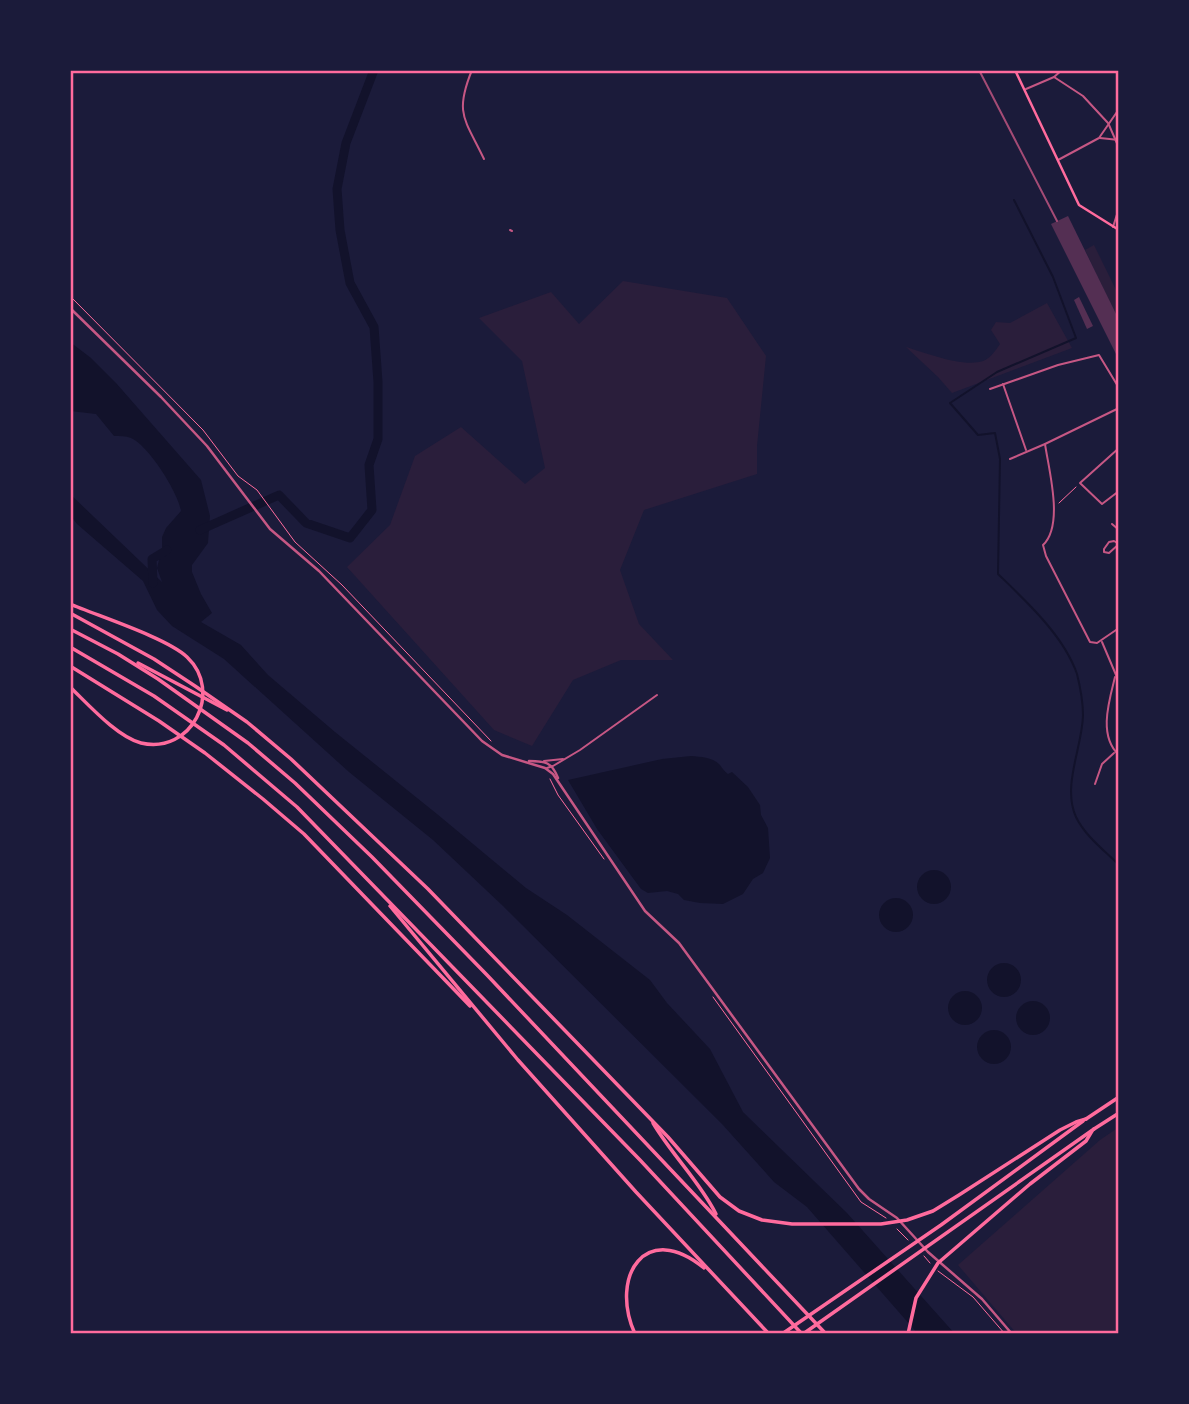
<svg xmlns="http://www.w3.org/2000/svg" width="1189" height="1404" font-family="Barlow,sans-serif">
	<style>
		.green { fill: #2a1e3b }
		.water { fill: #12122b }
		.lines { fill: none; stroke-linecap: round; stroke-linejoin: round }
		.stream { stroke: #12122b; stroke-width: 2 }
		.river { stroke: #12122b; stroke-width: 9 }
		.building { fill: #542f53 }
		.path { stroke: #ff6b9d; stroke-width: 1 }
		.pedestrian { stroke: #c65784; stroke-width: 2 }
		.minor { stroke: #c65784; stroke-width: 2 }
		.tertiary { stroke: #c65784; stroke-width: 2.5 }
		.secondary { stroke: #ff6b9d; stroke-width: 2.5 }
		.trunk { stroke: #ff6b9d; stroke-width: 3.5 }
		.motorway { stroke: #ff6b9d; stroke-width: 3.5 }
		.rail { stroke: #a44b75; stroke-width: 2 }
		.neatline { fill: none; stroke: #ff6b9d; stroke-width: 2.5 }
	</style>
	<rect width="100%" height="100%" fill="#1b1b3a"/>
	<g class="green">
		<path d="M1094,245L1119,296V322L1085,250Z"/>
		<path d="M623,281L727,298L766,356L757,446V474L644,510L620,570L639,624L673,660H621L573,680L532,746L494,730L347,567L390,525L415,456L461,427L525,484L545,468L522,361L479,318L551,292L579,324Z"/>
		<path d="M1047,303L1072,348L952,393L938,377L906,347C926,353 959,366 979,362C989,361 995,351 1000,344L991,330L996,322L1010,323Z"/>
		<path d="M1119,1127V1334H1017L958,1265L1100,1140Z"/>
	</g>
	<g class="water">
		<path d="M70,342L91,358L116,383L201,480L210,516L208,543L192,565V572L201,594L212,613L201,622L241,645L268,675L335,732L437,814L526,888L567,915L650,980L667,1003L710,1049L743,1112L847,1213L955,1334H918L807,1207L774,1182L722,1124L503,906L433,840L349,772L224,659L172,626L157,610L143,581L77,524L70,515V494L162,582L157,568L162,548V537L166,528L181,511C178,492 148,445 131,438C126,436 119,436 114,436L96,414L70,411Z"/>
		<path d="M691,756C701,757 713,757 720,765C722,768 724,771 728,774L732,772L748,787L760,805L761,815L768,828L770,858L763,873L753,879L743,894L723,904L700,903L684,900L678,894L667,891L648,893L641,889L597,829L568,780L662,759Z"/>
		<circle cx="934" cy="887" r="17"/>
		<circle cx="896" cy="915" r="17"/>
		<circle cx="1004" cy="980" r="17"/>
		<circle cx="965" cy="1008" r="17"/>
		<circle cx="1033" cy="1018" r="17"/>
		<circle cx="994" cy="1047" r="17"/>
	</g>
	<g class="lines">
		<path class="stream" d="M1014,200L1053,277L1076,338L997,372L950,403L978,435L995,433L1000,459L998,574C1026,601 1064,636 1077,674C1080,686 1083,704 1083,716C1082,748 1062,786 1076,817C1085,836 1105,851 1119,865"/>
		<g class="river">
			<path d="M200,530L279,495L306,523L350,538L372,510L369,465L378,439V382L374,327L350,283L340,230L337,189L346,143L374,70"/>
			<path d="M153,583L152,559L167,550"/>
		</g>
	</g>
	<g class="building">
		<path d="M1068,216L1119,320V352L1116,354L1051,224Z"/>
		<path d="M1079,297L1093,326L1087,329L1074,300Z"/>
	</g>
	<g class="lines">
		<g class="path">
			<path d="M70,296L203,430L238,476L257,490L295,542L342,585L491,741"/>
			<path d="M1059,503L1076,487"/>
			<path d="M550,779L558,795L604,859"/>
			<path d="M713,997L861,1202L886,1218"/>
			<path d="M897,1229L908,1240"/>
			<path d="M924,1256L930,1263"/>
			<path d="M938,1271L973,1297L1005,1334"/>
		</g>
		<g class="pedestrian">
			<path d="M1054,77L1083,96L1108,123"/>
			<path d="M1026,89L1054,77L1062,70"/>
		</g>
		<g class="minor">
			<path d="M472,70C454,114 465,119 484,159"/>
			<path d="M1109,125L1119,148"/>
			<path d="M1100,138L1119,140"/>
			<path d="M1058,160L1099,138L1119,109"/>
			<path d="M1113,227L1119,208"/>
			<path d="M510,230L512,231"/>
			<path d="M1003,384L1026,450"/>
			<path d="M990,389L1058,365L1099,355L1119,388"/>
			<path d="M1045,444C1049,471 1064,525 1043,545L1046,556L1090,642L1097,643L1119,628"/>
			<path d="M1119,448L1080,483L1102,504L1119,491"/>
			<path d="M1010,459L1045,444L1119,408"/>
			<path d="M1112,524L1119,530"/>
			<path d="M1114,541L1119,544L1109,553L1104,552V549L1109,542Z"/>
			<path d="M1102,642L1119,682"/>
			<path d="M1115,677C1109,701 1098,736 1119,755"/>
			<path d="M544,761L563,759"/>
			<path d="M547,768L553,766L580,750L657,695"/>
			<path d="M1095,784L1102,764L1114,753"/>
		</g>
		<g class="tertiary">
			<path d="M70,308L161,397L207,446L270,529L319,571L482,741L502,755L545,768L553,774L645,911L679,943L859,1189L869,1199L897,1218L928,1252L982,1299L1012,1334"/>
			<path d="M529,761C545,761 552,762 558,778"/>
		</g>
		<path class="secondary" d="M1015,70L1079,205L1119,230"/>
		<g class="trunk">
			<path d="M1086,1119L1119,1097"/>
			<path d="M1094,1129L1119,1113"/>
		</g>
		<g class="motorway">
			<path d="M70,604C98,616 167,638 187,657C224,692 191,755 141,743C117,737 88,704 70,687"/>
			<path d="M70,613L154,659L195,686L247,722L291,759L428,889L668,1137L720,1197L739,1211L762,1220L792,1224H881L907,1220L933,1211L959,1195L1060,1130L1076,1122L1086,1119"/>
			<path d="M70,629L118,654L158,679L248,743L295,783L372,857L487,975L826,1334"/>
			<path d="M70,647L154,696L224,745L297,807L640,1160L802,1334"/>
			<path d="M138,663L227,710"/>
			<path d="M70,666L159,721L205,753L263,799L304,834L470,1006"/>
			<path d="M390,906L518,1060L636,1192L769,1334"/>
			<path d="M653,1123C672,1155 700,1182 716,1214"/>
			<path d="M635,1334C609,1276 646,1220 704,1268"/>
			<path d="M782,1334L941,1225L1083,1121"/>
			<path d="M803,1334L1094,1129"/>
			<path d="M908,1334L916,1298L938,1263L1030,1184L1086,1141L1092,1131"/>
		</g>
		<path class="rail" d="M979,70L1057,221"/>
	</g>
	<rect width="1189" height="1404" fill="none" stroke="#1b1b3a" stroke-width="144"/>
	<rect x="72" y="72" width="1045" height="1260" class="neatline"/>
</svg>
